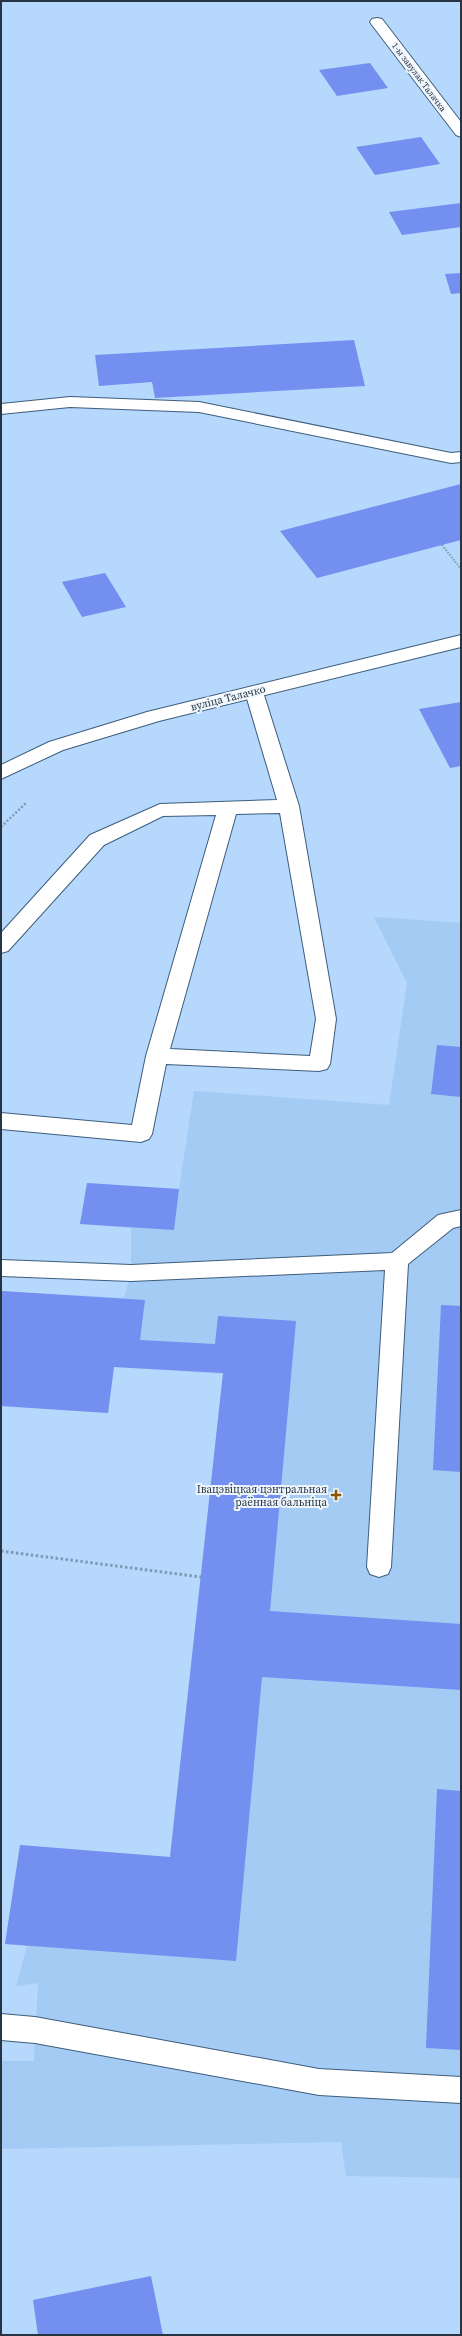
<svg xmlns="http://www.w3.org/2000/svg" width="462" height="2336" font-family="'Source Serif 4',serif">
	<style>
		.built { fill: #a4cbf4 }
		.building { fill: #738ff0 }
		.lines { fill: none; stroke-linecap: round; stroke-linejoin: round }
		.lane-casing { stroke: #3e5d7c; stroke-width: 2 }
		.street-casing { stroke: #3e5d7c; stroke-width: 2 }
		.secondary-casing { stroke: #3e5d7c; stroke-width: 2 }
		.path-far2 { stroke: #7f9ab6; stroke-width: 2; stroke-dasharray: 1.5 1.5; stroke-linecap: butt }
		.path-far1 { stroke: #7f9ab6; stroke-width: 2.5; stroke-dasharray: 2 2; stroke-linecap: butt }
		.path { stroke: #7f9ab6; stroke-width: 3; stroke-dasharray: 2.5 2.5; stroke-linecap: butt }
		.lane { fill: #fff; fill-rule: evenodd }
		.street { fill: #fff; fill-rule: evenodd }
		.secondary { fill: #fff; fill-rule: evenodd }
		.poi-dot { fill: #8a5601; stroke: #eff6fd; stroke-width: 1.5 }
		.labels { text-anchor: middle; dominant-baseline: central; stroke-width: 4; stroke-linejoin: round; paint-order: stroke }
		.far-street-label { font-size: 9px; fill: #273543; stroke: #eff6fd }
		.street-label { font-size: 11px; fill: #273543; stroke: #eff6fd }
		.poi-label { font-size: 11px; fill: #273543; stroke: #eff6fd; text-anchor: end }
	</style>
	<rect width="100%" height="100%" fill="#b5d8fc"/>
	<path class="built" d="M374,917L461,923V2178L346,2176L341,2142L1,2149V2061H34L38,1983L16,1986L27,1946L5,1944L20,1845L170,1857L223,1374L114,1367L108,1413L1,1406V1291L124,1298L131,1273V1228L80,1224L87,1183L179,1189L194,1091L389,1105L407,983Z"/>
	<g class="building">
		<path d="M370,63L388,88L337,96L319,70Z"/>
		<path d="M421,137L440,164L375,175L356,147Z"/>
		<path d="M461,203V227L402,235L389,212Z"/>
		<path d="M461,273V293L451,294L445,274Z"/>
		<path d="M354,340L365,386L155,398L152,382L99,386L95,355Z"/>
		<path d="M461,484V540L317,578L280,531Z"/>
		<path d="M105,573L126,607L82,617L62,582Z"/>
		<path d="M461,702V766L450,768L419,709Z"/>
		<path d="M437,1045L461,1047V1097L431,1094Z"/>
		<path d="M87,1183L179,1189L174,1230L80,1224Z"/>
		<path d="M1,1291L145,1300L140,1340L215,1344L218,1316L296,1321L270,1611L461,1624V1690L262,1677L236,1961L5,1944L20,1845L170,1857L223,1373L114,1367L108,1413L1,1406Z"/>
		<path d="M441,1305L461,1306V1472L433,1470Z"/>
		<path d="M437,1789L461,1791V2050L426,2048Z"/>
		<path d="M151,2276L163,2335H38L33,2300Z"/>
	</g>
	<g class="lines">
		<g class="lane-casing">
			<g id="lane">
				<path d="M70,397L199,402L451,453L461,452V462L451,463L199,412L70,407L1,414V404Z"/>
				<path d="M254,686L261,688L263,692L299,806L336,1019L330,1064L327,1069L319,1071L166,1064L152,1134L149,1139L141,1142L1,1129V1113L132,1125L146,1056L216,815L163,816L104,845L8,951L1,953V933L90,835L160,804L277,800L245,692L247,688ZM280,813L316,1019L310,1056L170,1049L236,814Z"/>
				<path d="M461,1210V1226L453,1228L408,1264L391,1567L388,1574L379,1577L370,1574L367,1567L385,1270L131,1281L1,1276V1260L131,1265L392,1253L438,1215Z"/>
				<path d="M1,2014L35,2017L319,2069L461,2077V2103L319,2095L35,2043L1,2040Z"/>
			</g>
		</g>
		<g class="street-casing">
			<path id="street" d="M377,18L382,19L461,122V137L456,135L372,25L370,22L372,19Z"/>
		</g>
		<g class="secondary-casing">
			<path id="secondary" d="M461,635V647L159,721L63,750L1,779V765L49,742L147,712Z"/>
		</g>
		<path class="path-far2" d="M442,545L461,569"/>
		<path class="path-far1" d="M1,827L26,803"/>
		<path class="path" d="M1,1551L201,1577"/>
		<use href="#lane" class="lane"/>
		<use href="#street" class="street"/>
		<use href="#secondary" class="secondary"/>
	</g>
	<path class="poi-dot" d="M334 1489h4v4h4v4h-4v4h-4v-4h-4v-4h4z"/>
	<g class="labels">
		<g class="far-street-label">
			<text transform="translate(419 77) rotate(53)">1-ы завулак Талачка</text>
		</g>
		<g class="street-label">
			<text transform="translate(228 698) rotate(-14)">вуліца Талачко</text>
		</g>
		<g class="poi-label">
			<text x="327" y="1489">Івацэвіцкая цэнтральная<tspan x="327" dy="13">раённая бальніца</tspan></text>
		</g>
	</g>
	<rect width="462" height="2336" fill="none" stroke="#273543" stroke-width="4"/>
</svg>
